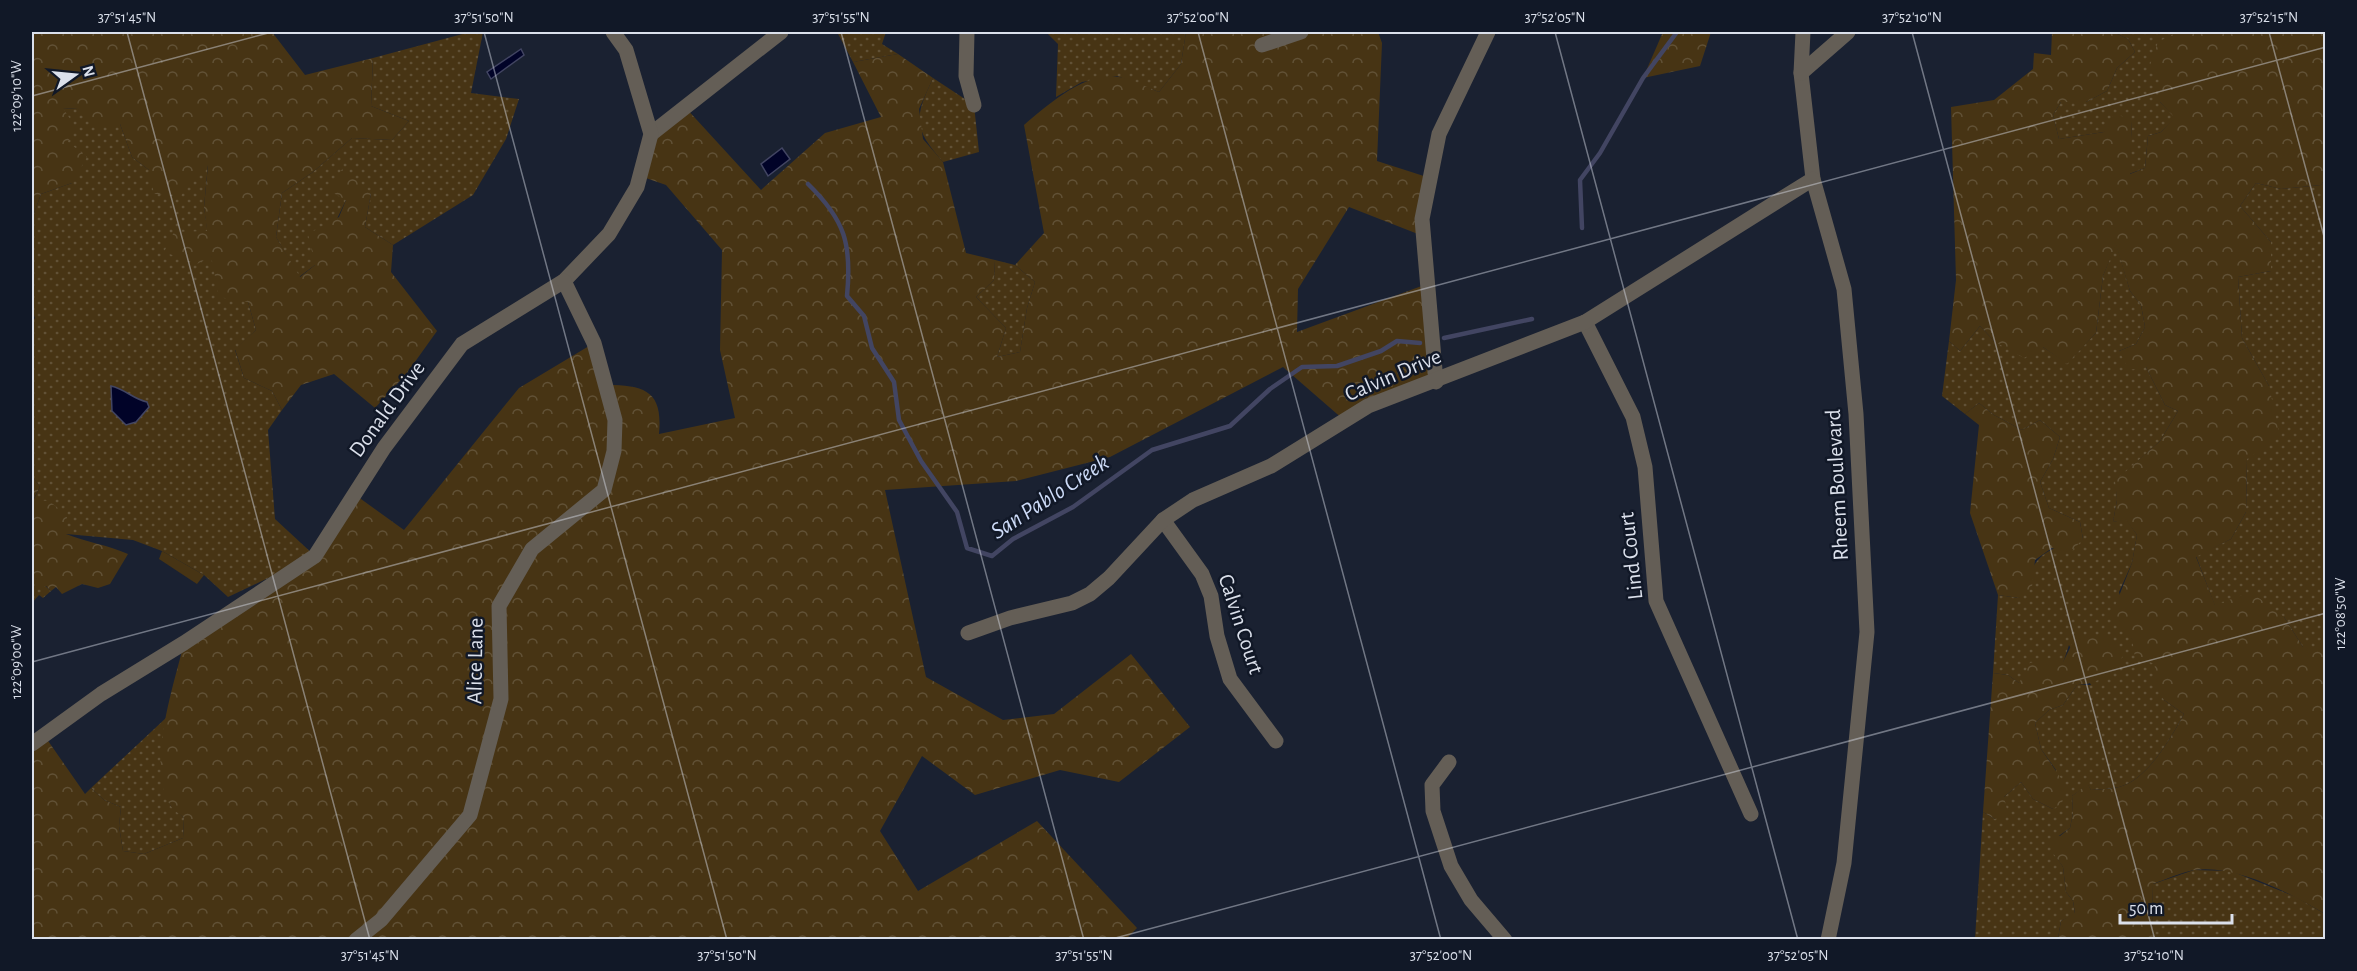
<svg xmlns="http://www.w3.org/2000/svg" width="2357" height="971" font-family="'Alegreya Sans',sans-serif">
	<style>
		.grass { fill: url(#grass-dots) }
		.forest { fill: url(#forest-crowns) }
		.pitch { fill: #473414 }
		.water { fill: #010328; stroke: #424562; stroke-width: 1.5 }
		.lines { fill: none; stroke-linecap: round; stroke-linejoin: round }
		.stream { stroke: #424562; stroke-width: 4.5 }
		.minor { stroke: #645e56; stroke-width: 15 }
		.ticks { fill: none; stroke: #dbe0eb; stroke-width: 1.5; stroke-opacity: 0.45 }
		.labels { text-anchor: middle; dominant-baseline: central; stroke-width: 5; stroke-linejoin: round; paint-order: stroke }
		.street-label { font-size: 22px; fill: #dbe0eb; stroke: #111827 }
		.water-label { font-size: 24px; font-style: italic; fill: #cddbf8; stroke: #111827 }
		.neatline { fill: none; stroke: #dbe0eb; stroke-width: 2 }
		.ticks-label { font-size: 15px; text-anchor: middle; fill: #dbe0eb }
	</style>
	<defs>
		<pattern id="grass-dots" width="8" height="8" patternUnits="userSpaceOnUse" patternTransform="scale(1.5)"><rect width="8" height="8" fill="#473414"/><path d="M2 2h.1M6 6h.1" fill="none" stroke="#615136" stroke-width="1.8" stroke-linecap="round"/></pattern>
		<pattern id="forest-crowns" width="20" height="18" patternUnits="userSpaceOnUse" patternTransform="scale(1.5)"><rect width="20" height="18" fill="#473414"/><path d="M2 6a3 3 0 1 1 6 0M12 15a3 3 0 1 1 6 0" fill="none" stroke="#615136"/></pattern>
	</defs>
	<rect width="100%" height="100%" fill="#1a2131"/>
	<g class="grass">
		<path d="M470,32H483L471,93L519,99L506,139L473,195L393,245L365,227L371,193L346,200L315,265L299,277L276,237L282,193L313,172L352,138L392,140L409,121L371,106L373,58Z"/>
		<path d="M837,32H886L882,44L898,54L853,62Z"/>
		<path d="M1046,32H1186L1181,64L1159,92L1117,76L1082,82L1056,97L1058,44Z"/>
		<path d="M2113,32H2177L2161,76L2160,102L2176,118L2161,132L2148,136L2145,168L2129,174L2132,121L2104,132L2059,139L2053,115L2061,102H2086L2107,91L2117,68L2135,52L2128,39Z"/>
		<path d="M933,78L974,105L979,152L943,162C913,128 914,118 933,78Z"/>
		<path d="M62,108L78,109L120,124L132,157L149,170L208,164L204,207L211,256L248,302L256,330L235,350L244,378L272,391L282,410L268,430L275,519L315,556L228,597L204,575L162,551L133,540L66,534L33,501L40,487L32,476V322L35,318L32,310V219L41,194L72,183Z"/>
		<path d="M2325,179V647H2303L2284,617L2215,606L2196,556L2231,539L2246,512L2247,459L2269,386L2242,338L2238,277L2271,271V242L2240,206L2256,183L2281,189L2321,185Z"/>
		<path d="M2116,243L2130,291L2141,305L2145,327L2136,344L2119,351L2146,367L2165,405L2178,411L2160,441L2116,481L2117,500L2113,522L2126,519L2137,535L2132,563L2119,592L2132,639L2156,664L2164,700L2184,714C2171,738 2147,780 2119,787C2110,789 2100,789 2091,790L2088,785L2072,796L2073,813L2070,828L2053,840V852L2063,867L2066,892L2073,901L2075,914L2061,921L2058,938L1975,939L1983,812L1995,819L2004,797L2021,782L2033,799L2053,809L2056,770L2041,749L2035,723L2049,710L2063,705L2077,685H2091L2069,645L2063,663L2019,683L2008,675L1993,673L1998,595L2019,598C2037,555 2037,552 2083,539L2080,522L2049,508L2040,482L2053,459L2060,437L2040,420L2022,430L1994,415L1979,403L1965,414L1942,396L1949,341L1960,351L1980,326L1995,342L2043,347L2067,363L2096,333L2103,276Z"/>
		<path d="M995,260L1015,265L1035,282L1027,308L1020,352L997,357L1006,328L976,297L994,280Z"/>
		<path d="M32,578H36L51,591L43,598L39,595L32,603Z"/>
		<path d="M167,717L162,749L170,805L184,818L183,838L144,854L123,851L119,826L121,807L104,800L91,788Z"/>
		<path d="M2194,870L2231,871L2296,897L2325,914V939L2157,940L2152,933L2153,884Z"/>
	</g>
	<g class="forest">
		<path d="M32,32H272L305,75L373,58L371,106L409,121L392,140L352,138L313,172L282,193L276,237L300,277L315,265L308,234L339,217L346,200L326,189L344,167L371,193L365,227L393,245L391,272L437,331L407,373L375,408L334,374L301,385L282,410L272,391L244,378L235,349L256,330L248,302L219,297L211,256L197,264L164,252L174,232L207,231L204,207L208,165L181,195L154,194L149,170L132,157L120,124L93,127L78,109L63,108L74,125L68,142L87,157L72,183L41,194L32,219Z"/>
		<path d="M1186,32H1378L1382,43L1377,161L1430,178L1423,236L1349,207L1298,289L1297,332L1427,284L1436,382L1344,420L1283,367L1110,457L1016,481L885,490L926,677L1003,720L1054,714L1131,654L1190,727L1119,782L1060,770L975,795L922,756L880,831L918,891L1037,821L1137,928L1126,939H32V744L44,735L85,794L91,788L104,800L121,807L119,826L123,851L144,854L183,838L184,818C180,814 173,810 170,805C146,766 174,685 184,643L315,556L354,494L404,530L519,388L594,343L607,385C646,385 663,392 659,434L735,418L720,350L722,250L666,185L640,176L651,134L685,107L761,190L825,133L881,117L853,62L898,54L933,78L919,109L923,139L943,162L966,253L995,260L994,280L976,297L1006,328L997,357L1020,352L1027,308L1035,282L1015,265L1044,233L1024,125C1048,105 1085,71 1119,77C1132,79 1146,87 1159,92L1181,64Z"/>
		<path d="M1663,32H1711L1700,66L1643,78Z"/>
		<path d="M2052,32H2113L2128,39L2135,52L2117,68L2107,91L2086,102H2061L2053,115L2059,139L2104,132L2115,113L2132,121L2130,174L2145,168L2148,136L2161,132L2175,118L2160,102V76L2150,65L2158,42L2177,32H2325V179L2321,185L2281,189L2256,183L2240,206L2271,242V271L2238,277L2242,338L2269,386L2280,437L2247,459L2246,512L2231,539L2196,557L2215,605L2251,592L2284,617L2303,647H2325V914C2291,893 2235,864 2194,870C2180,873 2166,879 2153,884L2152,933L2157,939H2055L2058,938L2061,921L2075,913L2073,901L2066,892L2063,867L2053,853V833L2060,836L2070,828L2073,813L2072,796L2088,784L2091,790C2100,789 2110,789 2119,787C2147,780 2171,738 2184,714L2164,700L2153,684L2155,664L2135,657L2132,639L2110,619L2132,563L2137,535L2126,520L2113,522L2117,500L2115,481L2160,441L2178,411L2165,405L2146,367L2129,370L2119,351L2136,344L2145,327L2141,305L2130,291L2116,245L2103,276L2096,333L2067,364L2043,347L2024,358L1995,342L1980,326L1960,351L1949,341L1956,280L1951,107L1994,100L2033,69L2034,53L2051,55Z"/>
		<path d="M1979,403L1994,415L2022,430L2040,420L2060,437L2053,459L2040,482L2049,508L2080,522L2083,539L2069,554L2052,548L2035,560L2032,587L2019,598L1998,595L1970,513L1979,425L1965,414Z"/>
		<path d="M32,476L40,487L33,500L49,501L67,515L66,534C86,542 108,545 128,554L110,584L98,588L82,584L62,594L56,587L51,591L46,586H40L36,578H32Z"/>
		<path d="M2106,635L2123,656C2110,674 2099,684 2077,685L2063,705L2049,710L2035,723L2041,749L2067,787L2061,804L2053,809L2033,799L2021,782L2004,797L2008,814L1995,819L1983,812L1993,673L2008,675L2019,683L2030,663L2051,658L2063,662L2076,636Z"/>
	</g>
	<path class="pitch" d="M162,551L204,575L197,584L159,559Z"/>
	<g class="water">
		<path d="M521,49L524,55L491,79L487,72Z"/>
		<path d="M782,148L790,159L768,176L761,164Z"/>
		<path d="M111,386C125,389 133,399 147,402L149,407L136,422L126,425L112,411Z"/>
	</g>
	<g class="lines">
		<g class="stream">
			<path d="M808,184C845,220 852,244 847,296L864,316L872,348L894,382L899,420L921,461L957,512L967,548L992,556L1013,539L1073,507L1152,450L1230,426L1270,389L1302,367L1337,366L1381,351L1397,341L1420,343"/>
			<path d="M1582,228L1580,180L1600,153L1643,78L1677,32"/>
			<path d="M1444,338L1532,319"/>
		</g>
		<g class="minor">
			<path d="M967,32L966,76L974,105"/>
			<path d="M1803,32L1801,73L1813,179L1844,289L1856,414L1867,632L1844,863L1828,940"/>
			<path d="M1262,45L1301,32"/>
			<path d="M1801,73L1848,32"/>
			<path d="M651,134L781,32"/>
			<path d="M1585,322L1633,417L1645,467L1656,601L1751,814"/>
			<path d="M1436,382L1422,219L1439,134L1488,32"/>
			<path d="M1163,520L1202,574L1211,596L1217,636L1230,679L1276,741"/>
			<path d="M968,633L1010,618L1072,603L1090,594L1109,578L1163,520L1193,500L1271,466L1368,406L1585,322L1813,179"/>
			<path d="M32,744L101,694L184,643L315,556L384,448L462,344L564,281L609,234L637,187L651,134L626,50L613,32"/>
			<path d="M1449,762L1432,785L1433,811L1451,866L1471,900L1505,940"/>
			<path d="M356,940L381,920L470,815L501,699L499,606L532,549L604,490L614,451L615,420L594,343L564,281"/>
		</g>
	</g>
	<path class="ticks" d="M127,32L370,940M484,32L727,940M841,32L1084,940M1198,32L1441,940M1555,32L1798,940M1912,32L2155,940M2269,32L2326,244M32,96L272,32M32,662L2326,47M1108,940L2326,613"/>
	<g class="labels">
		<g class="street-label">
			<text transform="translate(1393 375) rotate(-23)">Calvin Drive</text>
			<text transform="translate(387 409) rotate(-54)">Donald Drive</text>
			<text transform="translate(1837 485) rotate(-93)">Rheem Boulevard</text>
			<text transform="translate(1631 556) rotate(-96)">Lind Court</text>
			<text transform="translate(1241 624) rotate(72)">Calvin Court</text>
			<text transform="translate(475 661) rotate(-89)">Alice Lane</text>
		</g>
		<g class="water-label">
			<text transform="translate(1050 497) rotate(-33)">San Pablo Creek</text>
		</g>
	</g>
	<rect width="2357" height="971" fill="none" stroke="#111827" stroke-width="66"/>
	<g transform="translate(75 75) rotate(75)" stroke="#111827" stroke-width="4.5" paint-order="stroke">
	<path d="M0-4.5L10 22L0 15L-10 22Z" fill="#dbe0eb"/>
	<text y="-9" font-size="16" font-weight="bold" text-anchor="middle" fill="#dbe0eb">N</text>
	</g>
	<path d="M2120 914v9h112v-9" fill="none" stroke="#dbe0eb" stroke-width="3"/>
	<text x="2129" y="914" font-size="18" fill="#dbe0eb" stroke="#111827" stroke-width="4.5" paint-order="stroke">50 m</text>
	<rect x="33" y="33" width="2291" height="905" class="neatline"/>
	<g class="ticks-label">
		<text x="127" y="22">37°51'45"N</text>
		<text x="484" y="22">37°51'50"N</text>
		<text x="841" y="22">37°51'55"N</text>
		<text x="1198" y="22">37°52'00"N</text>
		<text x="1555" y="22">37°52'05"N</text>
		<text x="1912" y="22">37°52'10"N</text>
		<text x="2269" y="22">37°52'15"N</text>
		<text transform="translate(16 96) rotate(-90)" y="5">122°09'10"W</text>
		<text transform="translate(2340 614) rotate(-90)" y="5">122°08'50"W</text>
		<text transform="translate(16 662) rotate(-90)" y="5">122°09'00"W</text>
		<text x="370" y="960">37°51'45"N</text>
		<text x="727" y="960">37°51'50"N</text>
		<text x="1084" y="960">37°51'55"N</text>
		<text x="1441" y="960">37°52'00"N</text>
		<text x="1798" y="960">37°52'05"N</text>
		<text x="2154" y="960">37°52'10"N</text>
	</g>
</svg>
